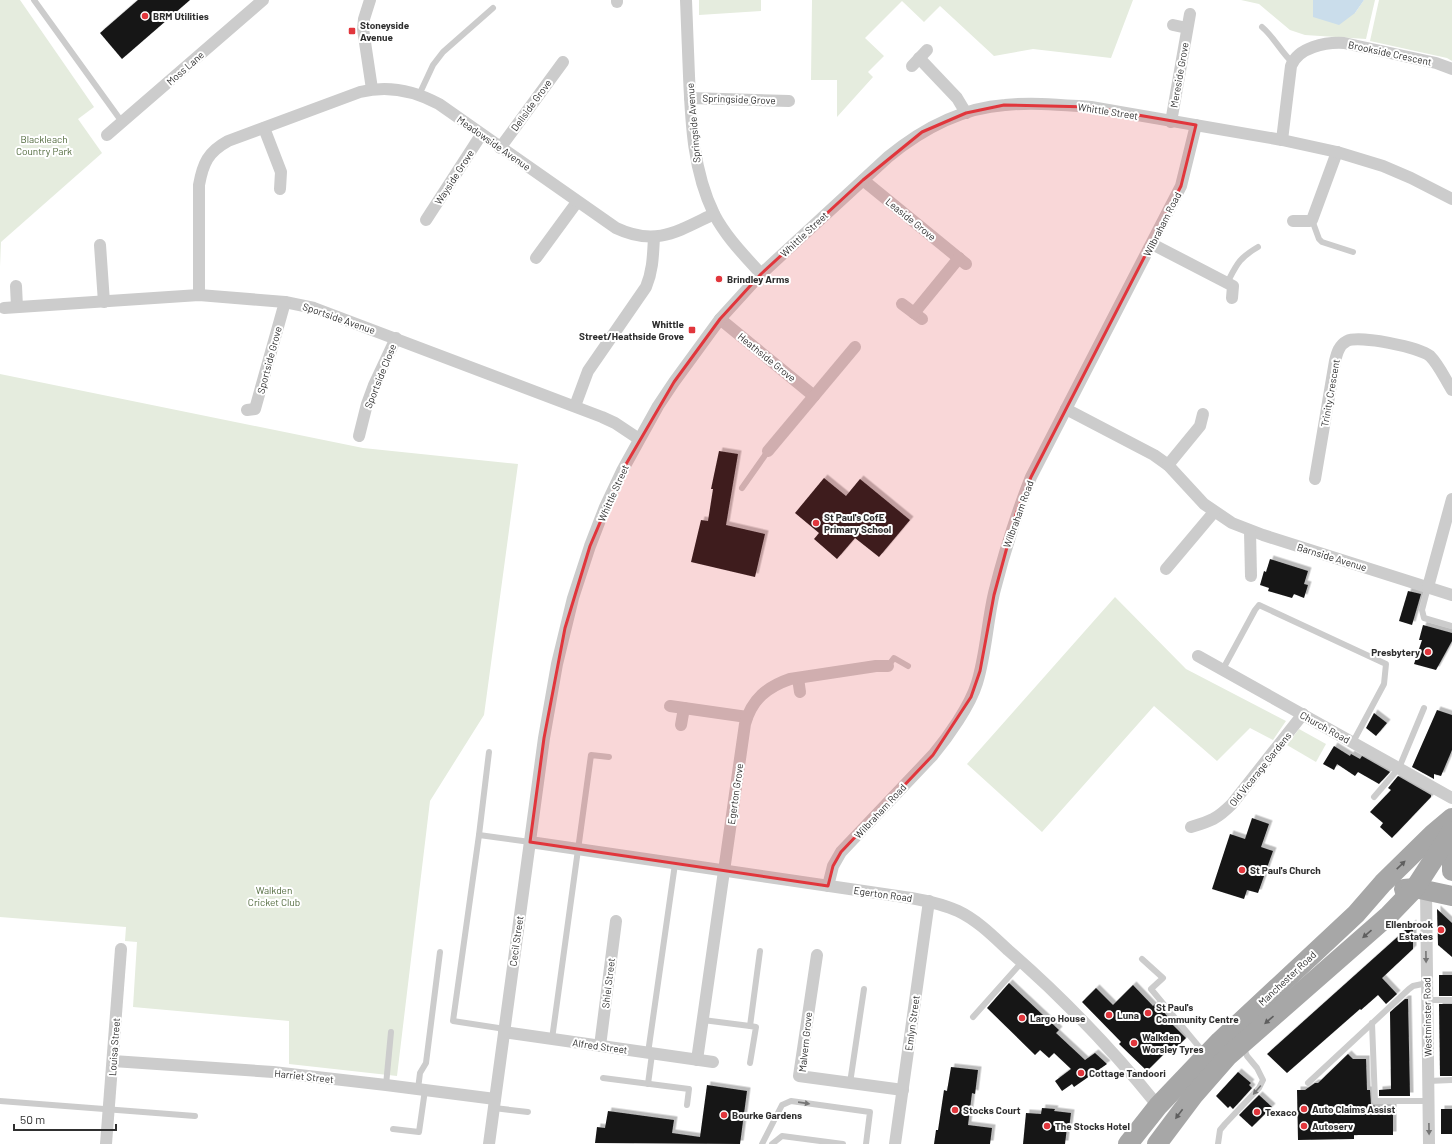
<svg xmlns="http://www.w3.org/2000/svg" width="1452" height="1144" font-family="Barlow,sans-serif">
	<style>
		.green { fill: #e5ecde }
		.water { fill: #caddeb }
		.building { fill: #161616; filter: url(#shadow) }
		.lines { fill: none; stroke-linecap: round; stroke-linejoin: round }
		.lane { stroke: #ccc; stroke-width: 6 }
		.street { stroke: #ccc; stroke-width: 12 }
		.primary { stroke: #a7a7a7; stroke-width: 20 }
		.oneway { fill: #5f5f5f }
		.oneway2 { fill: #767676 }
		.marked { fill: #e1363c; fill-opacity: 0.2; stroke: #e1363c; stroke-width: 3; stroke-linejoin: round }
		.poi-dot { fill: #e1363c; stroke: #fff; stroke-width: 1.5 }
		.labels { text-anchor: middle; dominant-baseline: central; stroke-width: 4; stroke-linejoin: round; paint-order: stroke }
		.poi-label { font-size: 10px; font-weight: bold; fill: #2f2f2f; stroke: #fff; text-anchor: start }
		.street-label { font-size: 10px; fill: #2f2f2f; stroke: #fff }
		.park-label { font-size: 10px; fill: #516a3d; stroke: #fff }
	</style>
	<defs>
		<filter id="shadow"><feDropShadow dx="3.5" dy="-3.5" stdDeviation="0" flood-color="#0004"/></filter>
	</defs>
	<rect width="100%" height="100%" fill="#fff"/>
	<g class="green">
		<path d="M0,0H20L94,107L78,119L102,153L1,242L0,267Z"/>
		<path d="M699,0H761V11L699,15Z"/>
		<path d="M812,0H1133L1111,58L1033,49L994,56L940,6L924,22L902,1L865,38L884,56L868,72L873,77L837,117V80H811Z"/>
		<path d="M1241,0H1313V17L1355,13L1364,0H1375L1366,39L1305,35L1290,30L1259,4Z"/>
		<path d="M1379,0H1452V61L1447,58L1370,41Z"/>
		<path d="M0,374L363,448L518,464L484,715L430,801L397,1076L289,1064V1021L133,1007L137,942L125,941L126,927L0,917Z"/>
		<path d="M1115,597L1186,669L1286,721L1273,740L1250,728L1217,761L1154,706L1042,832L967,764Z"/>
		<path d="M1299,729L1326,744L1316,762L1287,745Z"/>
	</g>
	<path class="water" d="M1313,0H1364L1355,13L1339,25L1313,17Z"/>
	<g class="building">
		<path d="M138,0H190L122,59L100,33Z"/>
		<path d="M719,451L738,454L726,525L765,534L755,577L691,562L701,520L708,521L713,489H711Z"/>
		<path d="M824,478L846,496L860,479L910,520L879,557L855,538L837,559L814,539L819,533L795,513Z"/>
		<path d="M1270,559L1308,571L1304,584L1308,585L1304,598L1294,594L1292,598L1268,591L1269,588L1260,585L1264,571L1266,572Z"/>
		<path d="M1408,591L1421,594L1412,625L1399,621Z"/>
		<path d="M1423,625L1452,633V641L1436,670L1414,664L1422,640H1419Z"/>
		<path d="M1437,710L1452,715V750L1441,776L1434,774V779L1412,767Z"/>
		<path d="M1374,713L1387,723L1376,736L1366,728Z"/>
		<path d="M1334,746L1350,756L1351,754L1360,759L1362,756L1390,772L1379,784L1358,772L1355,776L1337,764L1334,770L1323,764Z"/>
		<path d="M1398,776L1431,795V797L1392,838L1380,827L1383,823L1370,812L1391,790L1388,788Z"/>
		<path d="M1252,818L1269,824L1261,847L1273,851L1258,893L1247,890L1244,899L1212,889L1230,834L1245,839Z"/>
		<path d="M1437,909L1452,923V957L1438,945Z"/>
		<path d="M1413,923V949L1382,978L1397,994L1386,1004L1378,995L1361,1010L1360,1009L1287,1073L1267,1054Z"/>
		<rect x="1439" y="975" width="13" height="21"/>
		<path d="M1009,983L1059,1030L1056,1033L1085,1060L1095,1053L1107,1064L1074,1087L1072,1084L1062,1091L1055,1081L1071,1069L1054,1053L1049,1058L1040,1050L1035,1055L987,1008Z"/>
		<path d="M1133,985L1153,1006L1156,1003L1173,1023L1172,1024L1186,1038L1177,1047L1174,1044L1147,1071L1119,1044L1121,1042L1082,1002L1096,988L1113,1005Z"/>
		<path d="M1405,999H1408L1410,1096H1379V1090L1391,1089L1390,1012Z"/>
		<path d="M1439,1004H1452V1076H1440Z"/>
		<path d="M1348,1054L1353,1059H1366L1367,1090H1370L1371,1104L1375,1106H1393V1135H1354V1139L1298,1140L1297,1090H1305L1315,1083H1318Z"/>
		<path d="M951,1067L978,1070L975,1094L972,1093L968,1125L992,1128L990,1144H934L936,1130H938L944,1090L947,1091Z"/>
		<path d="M1238,1072L1251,1083L1249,1085L1252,1088L1233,1109L1230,1106L1228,1108L1216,1096Z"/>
		<path d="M707,1085L747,1091L740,1144L595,1143L597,1127L605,1128L608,1111L674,1120L672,1133L700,1137Z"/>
		<path d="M1259,1095L1272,1107L1252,1127L1239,1115Z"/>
		<path d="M1042,1108L1055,1109L1054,1111L1071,1113L1069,1128L1067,1127L1065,1144H1023L1026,1113L1041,1114Z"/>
		<rect x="1441" y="1109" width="11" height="25"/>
	</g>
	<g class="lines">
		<g class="lane">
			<path d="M34,0L122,122"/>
			<path d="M1262,27C1274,37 1281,52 1292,62"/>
			<path d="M419,95L433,65L443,52L493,8"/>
			<path d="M1312,220L1319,239L1322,242L1353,252"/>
			<path d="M1227,283C1237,264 1239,258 1258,247"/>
			<path d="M742,488L768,451"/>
			<path d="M1428,587L1422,610L1424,618L1452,626"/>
			<path d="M888,666L894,658L908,666"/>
			<path d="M1223,669L1255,610L1259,605L1386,664L1384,684L1353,742"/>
			<path d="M1374,797L1399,768L1424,708"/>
			<path d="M479,835L489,752"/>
			<path d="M1142,959L1163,978L1151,989L1205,1054"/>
			<path d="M1427,1000H1452"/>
			<path d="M973,1017L1022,962"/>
			<path d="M703,1020L750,1026"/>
			<path d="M1372,1023L1375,1101H1428"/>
			<path d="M505,1029L453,1021L479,835L530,842"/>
			<path d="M552,1039L591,755L609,757"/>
			<path d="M648,1053L675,864"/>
			<path d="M750,1063L756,1027L750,1026L760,951"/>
			<path d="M603,1078L689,1089L687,1105"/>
			<path d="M1428,1081L1452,1080"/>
			<path d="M850,1083L864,989"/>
			<path d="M1308,1083L1409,989L1413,986L1427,983"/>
			<path d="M648,1084L652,1054"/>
			<path d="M386,1085L391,1032"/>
			<path d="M418,1089L420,1073L426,1063L440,952"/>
			<path d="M0,1101L195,1116"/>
			<path d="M494,1108L528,1112"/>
			<path d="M393,1129L419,1132L425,1090"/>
			<path d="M762,1144L782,1105L791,1101L870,1112L866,1144"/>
			<path d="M772,1144L782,1136L843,1144"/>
			<path d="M1218,1144L1220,1130L1225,1124L1259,1088L1263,1080L1257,1068L1247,1056L1243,1046"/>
		</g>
		<g class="street">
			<path d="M370,0L364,19L363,29L372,89"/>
			<path d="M617,0V2"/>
			<path d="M686,0C687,25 688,51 689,76C691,123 693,171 714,214C726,237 744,255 761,274"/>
			<path d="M1173,25L1187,28"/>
			<path d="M919,58L957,98L966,113"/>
			<path d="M912,66L927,50"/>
			<path d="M690,98L789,101"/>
			<path d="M1171,122L1190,14"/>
			<path d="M264,128L281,172L280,189"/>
			<path d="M107,135L263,0"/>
			<path d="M1282,140L1291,66C1298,47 1326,42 1344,43L1436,63L1452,69"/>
			<path d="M500,148L563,62"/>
			<path d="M863,180L966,264"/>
			<path d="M426,220L481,135"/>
			<path d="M1293,221H1309L1312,220L1337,152"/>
			<path d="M1152,244L1233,286L1232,298"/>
			<path d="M100,245L104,302"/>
			<path d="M536,258L577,202"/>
			<path d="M16,286L17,307"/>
			<path d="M199,295V185C203,163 208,152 228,141L360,92C387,85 415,91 439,104L616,228C656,247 678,231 714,214"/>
			<path d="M902,304L922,319"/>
			<path d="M4,308L199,295L285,302L314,308L602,417L615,423L639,439"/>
			<path d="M914,313L959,258"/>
			<path d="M720,319L814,396"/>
			<path d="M575,406L588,371L646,287C653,270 653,255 654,237"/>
			<path d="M1066,409L1154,455L1168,465L1204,504L1232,523L1263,535L1452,595"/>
			<path d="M247,410L255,409L285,302"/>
			<path d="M359,436L367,404L374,385L396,338"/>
			<path d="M768,451L855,347"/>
			<path d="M1168,465L1200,426L1203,414"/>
			<path d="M1315,479L1335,361C1337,353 1339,345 1347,341C1359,335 1419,347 1430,356C1439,365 1445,379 1452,390"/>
			<path d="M1250,531L1251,576"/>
			<path d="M1166,569L1214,512"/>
			<path d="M1428,587L1452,499"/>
			<path d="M1198,656L1452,798"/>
			<path d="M798,678L800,692"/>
			<path d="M670,706L747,717"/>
			<path d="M681,725L684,708"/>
			<path d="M1191,827C1211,821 1217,819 1232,804L1303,714"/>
			<path d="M530,842L911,898C927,901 943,904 958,911C977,920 993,936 1008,950C1062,997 1113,1050 1158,1106"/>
			<path d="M828,886L833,866L841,852L933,755C948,737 970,706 977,683C986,654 987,623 994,593C1004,553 1016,515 1031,477L1181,186L1196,125"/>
			<path d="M1426,890L1429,1144"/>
			<path d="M817,955L799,1076L903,1090"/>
			<path d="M504,1032L713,1062"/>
			<path d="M600,1046L616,921"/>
			<path d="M697,1060L745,724C752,699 767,687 790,679L876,666H888"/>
			<path d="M113,1061L273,1072L386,1085L495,1099"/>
			<path d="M106,1144L121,949"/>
			<path d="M489,1144L544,738L557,664L573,598L590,546L605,507L622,471L658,406L674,382L720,319L761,274L888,157C921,130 961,108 1005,105C1033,102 1062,105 1091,107L1282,140L1337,152L1383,166L1411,178L1452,199"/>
			<path d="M895,1144L929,901"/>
		</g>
		<g class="primary">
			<path d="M1452,856V871"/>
			<path d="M1404,889L1415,888L1452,896"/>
			<path d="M1128,1144L1158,1106L1220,1041L1356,914L1383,883L1433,834L1452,818"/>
			<path d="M1157,1144L1193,1096L1228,1056L1389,915L1415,888L1452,831"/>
		</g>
	</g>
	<defs><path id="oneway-solid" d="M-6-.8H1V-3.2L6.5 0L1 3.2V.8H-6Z"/></defs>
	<g class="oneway">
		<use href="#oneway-solid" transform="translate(1401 865) rotate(-44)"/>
		<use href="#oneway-solid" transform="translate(1367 934) rotate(139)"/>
		<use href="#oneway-solid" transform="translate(1269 1020) rotate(139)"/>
		<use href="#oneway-solid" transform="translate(1179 1114) rotate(127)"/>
	</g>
	<g class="oneway2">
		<use href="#oneway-solid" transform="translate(1426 957) rotate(89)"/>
		<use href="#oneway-solid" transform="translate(1257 1090) rotate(130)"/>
		<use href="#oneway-solid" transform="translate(804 1103) rotate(8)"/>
		<use href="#oneway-solid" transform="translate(1429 1129) rotate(89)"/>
	</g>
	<path class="marked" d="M1004,105L1091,107L1196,125L1181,186L1031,477L1016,514L994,595L980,671L971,697L933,755L841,852L833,866L828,886L530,842L544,738L565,628L590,546L622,471L674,382L720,319L761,274L863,180L922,132L966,113Z"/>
	<g class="poi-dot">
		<circle cx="145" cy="16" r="4"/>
		<rect x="348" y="27" width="8" height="8" rx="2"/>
		<circle cx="719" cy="279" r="4"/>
		<rect x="688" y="326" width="8" height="8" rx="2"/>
		<circle cx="816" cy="523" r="4"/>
		<circle cx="1428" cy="652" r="4"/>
		<circle cx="1242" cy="870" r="4"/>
		<circle cx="1441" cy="930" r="4"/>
		<circle cx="1148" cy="1013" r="4"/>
		<circle cx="1109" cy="1015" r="4"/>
		<circle cx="1022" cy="1018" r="4"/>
		<circle cx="1134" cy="1043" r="4"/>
		<circle cx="1081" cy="1073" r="4"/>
		<circle cx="1304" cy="1109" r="4"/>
		<circle cx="955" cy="1110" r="4"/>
		<circle cx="1257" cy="1112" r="4"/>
		<circle cx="724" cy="1115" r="4"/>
		<circle cx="1047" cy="1126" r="4"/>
		<circle cx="1304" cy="1126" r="4"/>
	</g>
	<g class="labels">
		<g class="poi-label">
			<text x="153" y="16">BRM Utilities</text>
			<text x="360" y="25">Stoneyside<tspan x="360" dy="12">Avenue</tspan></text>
			<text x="727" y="279">Brindley Arms</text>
			<text x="684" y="324" text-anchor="end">Whittle<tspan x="684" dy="12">Street/Heathside Grove</tspan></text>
			<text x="824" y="517">St Paul's CofE<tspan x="824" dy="12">Primary School</tspan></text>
			<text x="1420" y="652" text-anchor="end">Presbytery</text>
			<text x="1250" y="870">St Paul's Church</text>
			<text x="1433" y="924" text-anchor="end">Ellenbrook<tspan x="1433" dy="12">Estates</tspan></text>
			<text x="1156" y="1007">St Paul's<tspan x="1156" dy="12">Community Centre</tspan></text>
			<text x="1117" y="1015">Luna</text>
			<text x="1030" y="1018">Largo House</text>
			<text x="1142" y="1037">Walkden<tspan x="1142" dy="12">Worsley Tyres</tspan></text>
			<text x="1089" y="1073">Cottage Tandoori</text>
			<text x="1312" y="1109">Auto Claims Assist</text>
			<text x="963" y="1110">Stocks Court</text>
			<text x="1265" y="1112">Texaco</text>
			<text x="732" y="1115">Bourke Gardens</text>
			<text x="1055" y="1126">The Stocks Hotel</text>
			<text x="1312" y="1126">Autoserv</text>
		</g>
		<g class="street-label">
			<text transform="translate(1390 53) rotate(12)">Brookside Crescent</text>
			<text transform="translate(185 68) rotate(-41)">Moss Lane</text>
			<text transform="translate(1179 75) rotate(-80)">Mereside Grove</text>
			<text transform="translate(739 99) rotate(2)">Springside Grove</text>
			<text transform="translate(531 105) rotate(-54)">Dellside Grove</text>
			<text transform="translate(1108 111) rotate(9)">Whittle Street</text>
			<text transform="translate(693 123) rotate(-95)">Springside Avenue</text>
			<text transform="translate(494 143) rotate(35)">Meadowside Avenue</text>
			<text transform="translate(454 177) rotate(-57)">Wayside Grove</text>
			<text transform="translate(911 219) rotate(39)">Leaside Grove</text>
			<text transform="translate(1162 224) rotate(-63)">Wilbraham Road</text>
			<text transform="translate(804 234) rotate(-43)">Whittle Street</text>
			<text transform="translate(339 318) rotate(19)">Sportside Avenue</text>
			<text transform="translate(767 357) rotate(39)">Heathside Grove</text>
			<text transform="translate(269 360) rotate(-75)">Sportside Grove</text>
			<text transform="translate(380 376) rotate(-68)">Sportside Close</text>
			<text transform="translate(1330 393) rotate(-80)">Trinity Crescent</text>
			<text transform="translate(613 493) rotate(-66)">Whittle Street</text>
			<text transform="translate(1018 514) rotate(-70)">Wilbraham Road</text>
			<text transform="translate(1332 557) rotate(17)">Barnside Avenue</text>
			<text transform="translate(1325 727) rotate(29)">Church Road</text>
			<text transform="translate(1260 769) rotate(-51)">Old Vicarage Gardens</text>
			<text transform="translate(735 794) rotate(-82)">Egerton Grove</text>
			<text transform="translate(880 811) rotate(-47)">Wilbraham Road</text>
			<text transform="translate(883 894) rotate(8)">Egerton Road</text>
			<text transform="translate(516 941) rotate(-82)">Cecil Street</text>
			<text transform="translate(1287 978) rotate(-43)">Manchester Road</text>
			<text transform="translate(608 983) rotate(-83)">Shiel Street</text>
			<text transform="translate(1427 1017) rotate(-91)">Westminster Road</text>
			<text transform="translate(912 1023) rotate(-82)">Emlyn Street</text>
			<text transform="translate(805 1042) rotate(-84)">Malvern Grove</text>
			<text transform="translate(600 1046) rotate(8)">Alfred Street</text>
			<text transform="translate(114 1047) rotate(-86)">Louisa Street</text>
			<text transform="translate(304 1076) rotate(6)">Harriet Street</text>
		</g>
		<g class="park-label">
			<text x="44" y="139">Blackleach<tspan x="44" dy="12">Country Park</tspan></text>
			<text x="274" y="890">Walkden<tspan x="274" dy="12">Cricket Club</tspan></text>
		</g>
	</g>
	<path d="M14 1124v6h102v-6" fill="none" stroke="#2f2f2f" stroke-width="2"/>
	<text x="20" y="1124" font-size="12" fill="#2f2f2f" stroke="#ffffff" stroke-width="3" paint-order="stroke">50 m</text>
</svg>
